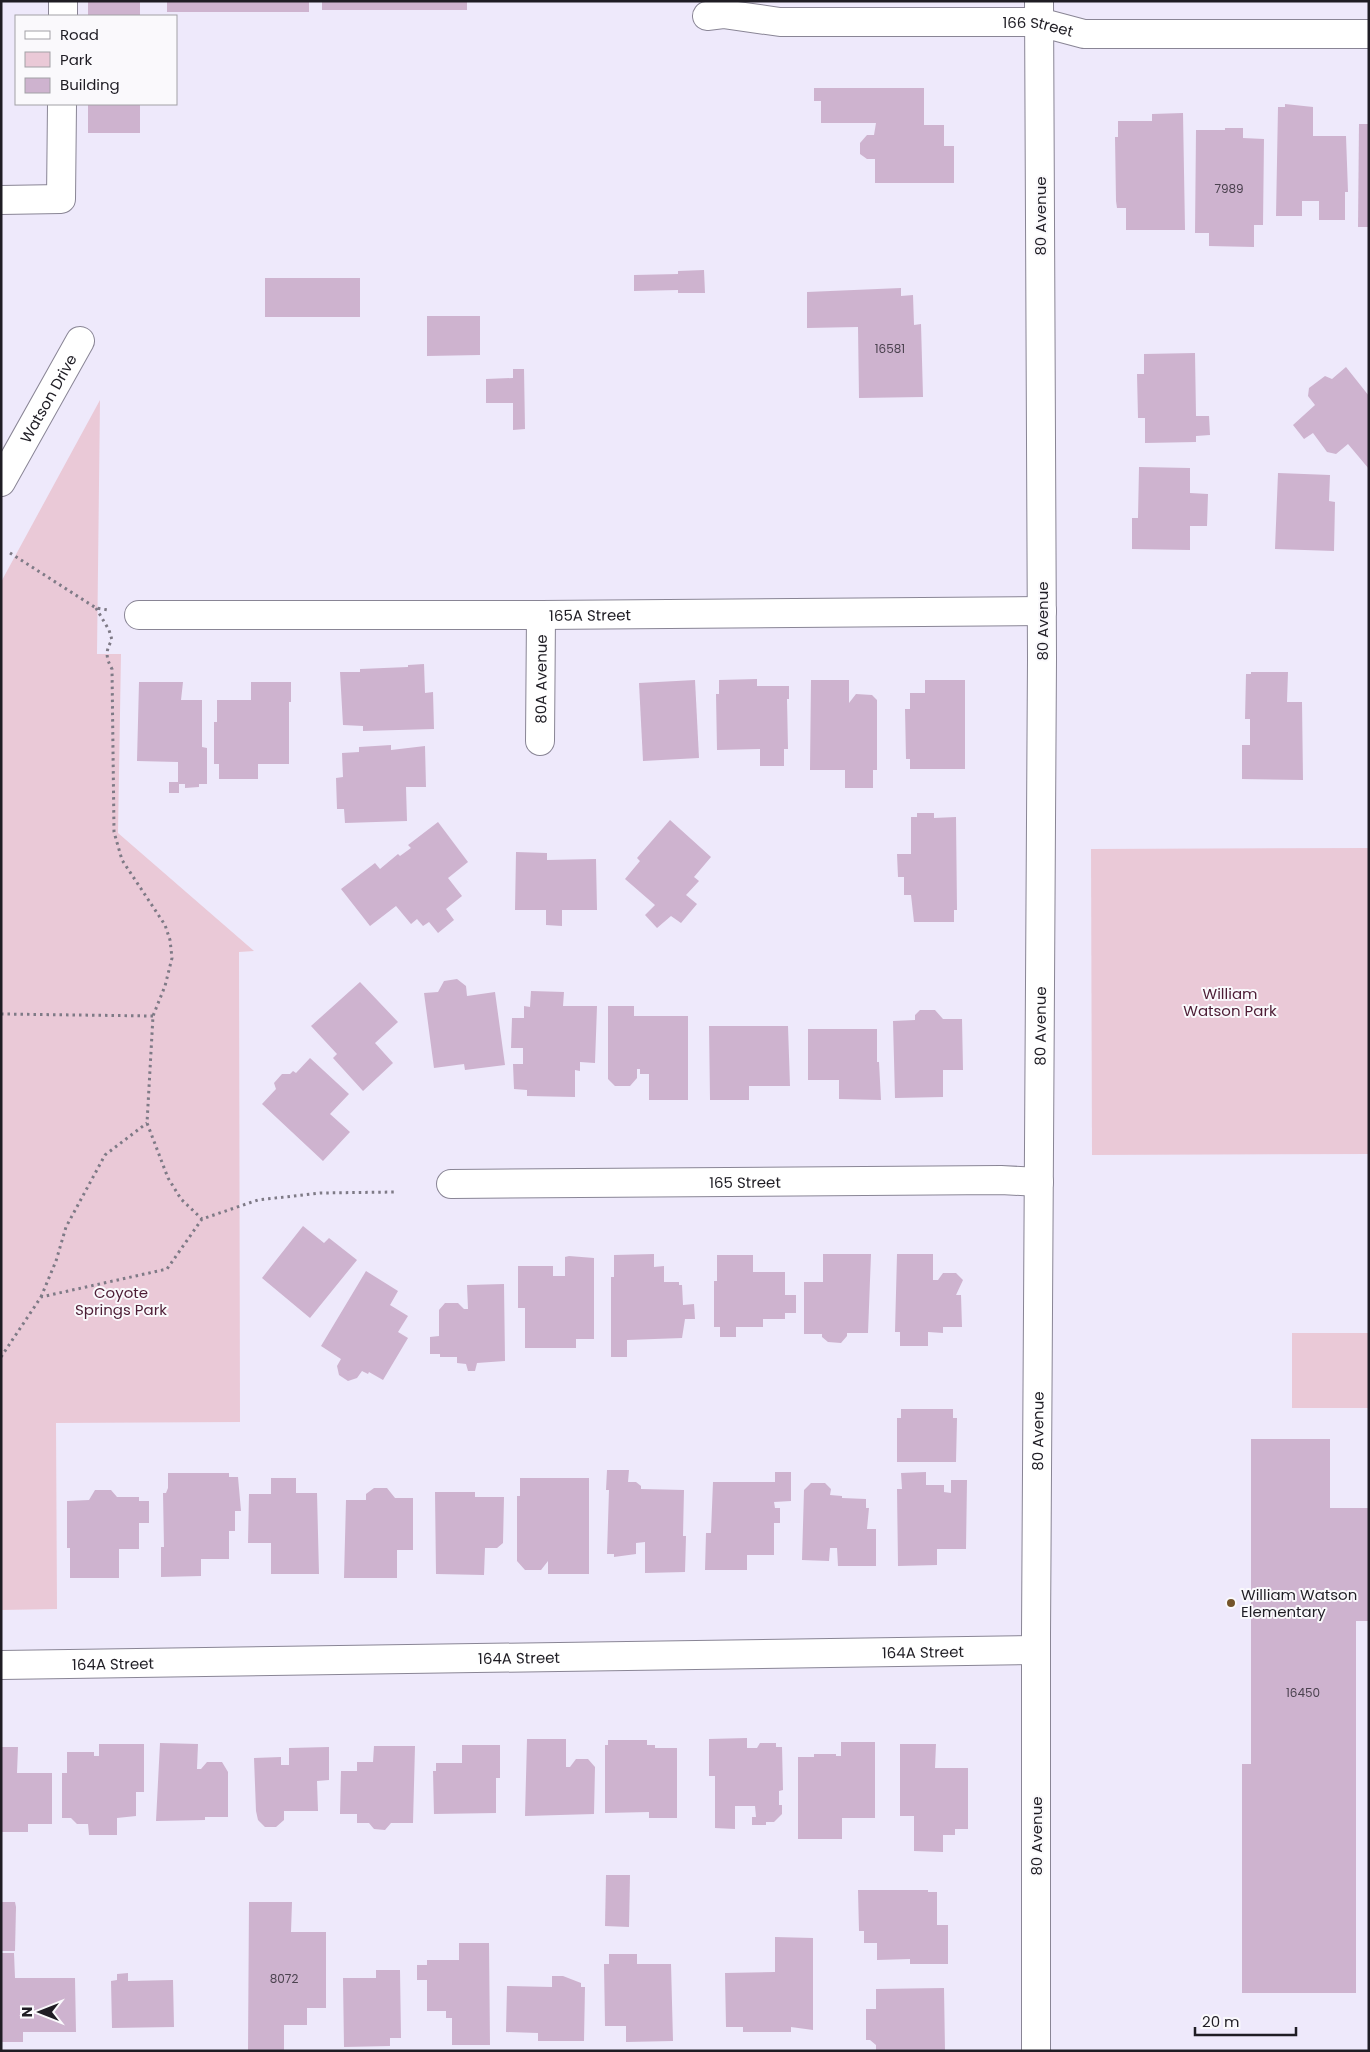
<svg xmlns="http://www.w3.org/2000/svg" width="1370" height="2052" font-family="Poppins,sans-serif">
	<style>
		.green { fill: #eac9d7 }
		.building { fill: #ceb3cf }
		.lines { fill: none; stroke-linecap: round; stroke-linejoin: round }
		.minor-casing { stroke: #898595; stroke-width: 30 }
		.path { stroke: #7e7a86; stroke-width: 3; stroke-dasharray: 2.5 4; stroke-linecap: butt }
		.minor { stroke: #fff; stroke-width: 28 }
		.poi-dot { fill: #74542a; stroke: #faf9fc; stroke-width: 2 }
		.labels { text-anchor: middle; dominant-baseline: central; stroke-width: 4; stroke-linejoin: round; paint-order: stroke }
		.number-label { font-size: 12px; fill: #4b424f }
		.street-label { font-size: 15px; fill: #1f1d24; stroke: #faf9fc }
		.park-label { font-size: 15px; fill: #4d1d35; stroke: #faf9fc }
		.poi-label { font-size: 15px; fill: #1f1d24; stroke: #faf9fc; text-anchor: start }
	</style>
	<rect width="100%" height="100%" fill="#eee9fb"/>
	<g class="green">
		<path d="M100,400L97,654H121L118,833L254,951L239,952L240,1422L56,1423L57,1609L1,1610V582Z"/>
		<path d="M1369,848V1154L1092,1155L1091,849Z"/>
		<rect x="1292" y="1333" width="77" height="75"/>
	</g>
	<g class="building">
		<rect x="88" y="1" width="52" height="15"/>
		<rect x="167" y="1" width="142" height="11"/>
		<rect x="322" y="1" width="145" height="9"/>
		<path d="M814,88H924V125H944V146H954V183H875V159H867L860,154V143L867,135H874L876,123H821V101H814Z"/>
		<rect x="88" y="104" width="52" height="29"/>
		<path d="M1285,104L1313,107V136H1346L1348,192H1345V220H1319V201H1302V216H1276L1278,107H1285Z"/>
		<path d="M1183,113L1185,230H1126V208H1117L1116,201L1115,137H1118V121H1152V114Z"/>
		<path d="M1359,124H1369V227H1358Z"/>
		<path d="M1225,128H1243V138L1264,139L1263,225H1254V247L1209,246V233H1195L1196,130H1225Z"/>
		<path d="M704,270L705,293H678V290L634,291V275L678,274V271Z"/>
		<rect x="265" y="278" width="95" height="39"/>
		<path d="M901,288V296L913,295L914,325L921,324L923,397L859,398L858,327L807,328V292Z"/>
		<path d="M427,316H480V355L427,356Z"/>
		<path d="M1195,353L1196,416H1209L1210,435L1196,436V442L1145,443V418H1138L1137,374H1144V354Z"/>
		<path d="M1346,367L1369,396V469L1348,444L1336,454L1327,452L1313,433L1304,439L1293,425L1315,405L1308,396L1309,388L1325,376L1332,379Z"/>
		<path d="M513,369H524L525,429L513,430V403H486V379L513,378Z"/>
		<path d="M1139,467L1190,468V493L1208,494L1207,526H1190V550L1132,549V518H1138Z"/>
		<path d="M1278,473L1330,475L1329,501L1335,502L1334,551L1275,549Z"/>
		<path d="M424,664L425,693L433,692L434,729L363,731V726L343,725L340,672H360V669L408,667V665Z"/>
		<path d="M1251,672H1288L1287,702H1302L1303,780L1242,779V745H1250V719H1245L1246,674H1251Z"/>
		<path d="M757,679V686H789V699H787L788,749H784V766H760V749L717,750L716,694H719V680Z"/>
		<path d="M695,680L699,758L643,761L639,683Z"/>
		<path d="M811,680H849V703L856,694L872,695L877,700V770H873V788H845V770H810Z"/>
		<path d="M925,680H965V769H910V759H906L905,709H910V693H925Z"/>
		<path d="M139,682H183L181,700H202V747L207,748V784H199V787L185,788V784H179V793H169V782H178V762L137,761Z"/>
		<path d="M251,682H291V702H289V764H258V779H219V764H214V722H217V700H251Z"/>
		<path d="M391,745V750L425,746L426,787H406L407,821L345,823L344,809H337L336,778L343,777L342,753L359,752V747Z"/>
		<path d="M917,813H934V818L956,817L957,910H954V922H914L911,895H904V877H898L897,854H911V817H917Z"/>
		<path d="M670,820L711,857L694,877L699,881L686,895L697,904L681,923L671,916L657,928L645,915L655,905L625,879L640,861L637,858Z"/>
		<path d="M438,822L468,862L448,878L462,896L446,909L454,920L438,933L429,922L423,926L417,919L411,924L396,906L370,926L341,889L375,863L380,869L398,854L400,856L411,848L408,845Z"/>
		<path d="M516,852L547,853V860L596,859L597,910H562V926L546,925V910H515Z"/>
		<path d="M457,979L466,986L467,996L495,992L505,1065L465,1070L464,1064L434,1068L424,993L438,992L444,981Z"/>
		<path d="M360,982L398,1022L375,1043L393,1063L363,1091L333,1058L337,1054L311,1026Z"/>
		<path d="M531,991L564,992L563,1006H597L595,1063L580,1062V1071L575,1070V1097L527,1096V1090L514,1089L513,1064H523V1048H511L512,1018H524V1006L530,1007Z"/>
		<path d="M608,1006H634V1016H688V1100H649V1074H640V1069H637V1078L630,1086H615L608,1079Z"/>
		<path d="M920,1010H935L943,1019H962L963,1070H943V1097L895,1098L893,1021L915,1020V1015Z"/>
		<path d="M709,1026H788L790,1086H749V1100H710Z"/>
		<path d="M808,1029H877V1062H879L881,1100L839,1099V1080H808Z"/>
		<path d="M310,1058L349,1094L330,1114L350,1132L323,1161L262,1104L276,1089L274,1083L282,1074H290L293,1071L296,1073Z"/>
		<path d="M303,1226L324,1243L329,1238L357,1260L310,1318L262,1278Z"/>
		<path d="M654,1254V1267L664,1266V1282H679V1285H682L683,1305L694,1304L695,1319H685L682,1338L627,1340V1357H611V1277H614V1255Z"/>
		<path d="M823,1254H871L868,1333H847V1336L841,1343L828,1342L822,1337V1334H804V1282H823Z"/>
		<path d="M897,1254H933V1280H938L943,1273H956L963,1280L956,1295H961L962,1327H943V1333L928,1332V1346H900V1332H895Z"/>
		<path d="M717,1255H753V1272H785V1295H796V1313H785V1319H763V1327H736V1337H720V1327H714V1281H717Z"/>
		<path d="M569,1256L594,1258V1339H576V1348H525V1308H518V1266H553V1276H565V1257Z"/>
		<path d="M366,1271L398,1291L390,1305L408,1316L398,1332L408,1338L383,1380L369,1372L368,1374L362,1371L357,1378L348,1381L339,1375L337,1366L341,1359L321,1346Z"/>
		<path d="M504,1284L505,1361L477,1363L475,1371H468L466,1364L457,1363V1357H440V1354H430V1337L439,1336V1310L445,1303H458L464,1309H468L467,1285Z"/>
		<path d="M901,1409H953V1418H957L956,1462H897V1418H901Z"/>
		<path d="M1251,1439H1330V1508H1369V1621H1356V1993H1242V1764H1251Z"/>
		<path d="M607,1470H629L628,1482H636L641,1486V1489L684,1490L683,1536H686L685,1572L645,1573V1542L636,1543V1554L614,1557V1554H607L609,1490H606Z"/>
		<path d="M775,1472H791V1501L774,1502L775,1508H780V1523H774V1555H747V1570H705L706,1533H711L713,1482H775Z"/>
		<path d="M926,1472V1485H944V1492L951,1493V1480H967L966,1549H937V1565L898,1566L897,1489H902L901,1473Z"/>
		<path d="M168,1473H229V1477H238L241,1511H235V1531H229V1559H201V1576L161,1577V1547H164L163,1493H166L168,1488Z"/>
		<path d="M271,1478H296V1493H317L319,1574H271V1543H248L249,1494H271Z"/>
		<path d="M520,1478H589V1574H548V1561L541,1570H525L517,1561V1496H520Z"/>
		<path d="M811,1483H825L831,1489L830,1495L842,1496V1498L866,1499V1508H869L867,1529H876V1566H838L837,1548H830L829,1561L802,1560L804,1490Z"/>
		<path d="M374,1488H387L395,1498H413V1550H397V1578H344L346,1500H366V1494Z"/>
		<path d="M95,1490H111L117,1497H139V1501H149V1523H139V1549H119V1578H70V1548H67V1501L89,1500Z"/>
		<path d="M435,1492H475V1497H504L503,1543L497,1548H485L484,1575L436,1574Z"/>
		<path d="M747,1738V1748H757L760,1743H776V1747H782L783,1790L779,1791V1805H782V1814L774,1822H766V1825H752V1817H756L755,1806H735V1829L715,1828V1776H709V1739Z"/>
		<path d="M527,1739H566V1767H570L576,1759H588L595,1767L594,1814L525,1816Z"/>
		<path d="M608,1740H647V1745H655V1748H677V1818H649V1812L605,1813V1745H608Z"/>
		<path d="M841,1742H875V1818H842V1839H798V1757H814V1754H836V1756H841Z"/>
		<path d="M160,1743L198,1744L197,1769H201L207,1762H222L228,1772V1817H205V1820L156,1821Z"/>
		<path d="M99,1744H144V1792H136V1816L117,1818V1835H89L88,1824H77L71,1818H62V1773H67V1752H94V1756H99Z"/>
		<path d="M900,1744H936L935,1768H968V1829H955V1835H943V1852L914,1851V1816H900Z"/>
		<path d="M462,1745H500V1778H496V1813L434,1814L433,1771H436V1763H462Z"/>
		<path d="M374,1746H415L413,1823H391L385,1830L374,1829L369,1823H357V1814H340L341,1771H357V1762H373Z"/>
		<path d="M1,1747H18L17,1773H52V1824H28V1832H1Z"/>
		<path d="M329,1747V1780L317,1781L318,1811H284V1820L276,1827H265L258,1820L256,1811L254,1758L281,1757V1765H289V1748Z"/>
		<path d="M606,1875H630L629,1927L605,1926Z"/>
		<path d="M858,1890H928V1892H937V1925H948V1964H910V1959L877,1960V1943H864V1931H859Z"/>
		<path d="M1,1902H15L16,1907L15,1951H1Z"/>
		<path d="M249,1902H292L291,1932H326V2008H307V2025H284V2051H248Z"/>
		<path d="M775,1937L813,1938V2030L791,2027V2032H743V2027H726L725,1973L775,1972Z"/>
		<path d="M459,1943H489L490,2045H452V2018H446V2011H427V1980H417V1965H427V1960H459Z"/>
		<path d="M1,1953H14L15,1978H75L76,2032H23V2042H1Z"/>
		<path d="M609,1954H637V1964H671L673,2041L626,2042V2026H605L604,1964H609Z"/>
		<path d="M376,1970H400L401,2038H390V2046L344,2047L343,1978H376Z"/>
		<path d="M128,1973V1981L173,1980L174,2027L112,2028L111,1981L117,1980V1974Z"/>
		<path d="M552,1976H563L581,1983V1987H585L584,2041H538V2033L506,2032L507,1986L552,1987Z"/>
		<path d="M944,1988L945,2051H876V2045L870,2040H866V2009H876V1989Z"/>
	</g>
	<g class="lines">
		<g class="minor-casing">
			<g id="minor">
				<path d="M63,16V1"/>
				<path id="s1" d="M707,16L723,14L780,22H1039L1084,34H1369"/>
				<path d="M1,200L61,199L62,104"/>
				<path id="s2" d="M1,482L80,341"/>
				<path id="s3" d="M139,615H541L1042,611"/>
				<path id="s4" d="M540,741L541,615"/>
				<path id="s5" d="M451,1184L1001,1180L1039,1182"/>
				<path id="s6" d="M1,1665L1036,1650"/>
				<path id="s7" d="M1036,2051V1635L1042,659L1039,1"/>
			</g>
		</g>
		<g class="path">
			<path d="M10,553L96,608L108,610"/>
			<path d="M96,608L109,630L112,640C105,651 106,658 112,669L114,832L122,860L165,925L170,940L172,958L165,986L153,1016L147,1123L168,1178L181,1199L202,1219"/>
			<path d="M1,1014L153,1016"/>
			<path d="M41,1297L56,1261L66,1227L105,1155L147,1123"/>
			<path d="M1,1357L41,1297L167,1269L202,1219L258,1200L320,1193L395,1192"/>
		</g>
		<use href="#minor" class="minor"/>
	</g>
	<circle class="poi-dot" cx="1231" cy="1603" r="5"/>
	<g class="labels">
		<g class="number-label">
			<text x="1229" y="188">7989</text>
			<text x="890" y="348">16581</text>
			<text x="1303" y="1692">16450</text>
			<text x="284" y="1978">8072</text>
		</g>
		<g class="street-label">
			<text stroke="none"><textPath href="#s1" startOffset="332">166 Street</textPath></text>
			<text transform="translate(1040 216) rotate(-90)">80 Avenue</text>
			<text stroke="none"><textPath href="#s2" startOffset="96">Watson Drive</textPath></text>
			<text stroke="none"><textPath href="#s3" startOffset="451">165A Street</textPath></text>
			<text transform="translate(1042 621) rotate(-90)">80 Avenue</text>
			<text stroke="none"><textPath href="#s4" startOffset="62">80A Avenue</textPath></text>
			<text stroke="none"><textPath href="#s7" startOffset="1025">80 Avenue</textPath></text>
			<text stroke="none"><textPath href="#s5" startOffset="294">165 Street</textPath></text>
			<text stroke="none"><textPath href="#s7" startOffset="620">80 Avenue</textPath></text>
			<text stroke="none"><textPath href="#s6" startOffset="922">164A Street</textPath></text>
			<text stroke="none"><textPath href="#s6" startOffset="518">164A Street</textPath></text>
			<text stroke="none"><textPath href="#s6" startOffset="112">164A Street</textPath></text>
			<text transform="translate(1036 1836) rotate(-90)">80 Avenue</text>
		</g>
		<g class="park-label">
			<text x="1230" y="993">William<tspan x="1230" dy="17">Watson Park</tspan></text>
			<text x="121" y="1292">Coyote<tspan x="121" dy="17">Springs Park</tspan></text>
		</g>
		<g class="poi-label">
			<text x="1241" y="1594">William Watson<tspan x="1241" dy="17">Elementary</tspan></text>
		</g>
	</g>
	<rect width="1370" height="2052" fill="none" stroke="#1f1d24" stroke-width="5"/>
	<rect x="15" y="15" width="162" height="90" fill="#faf9fc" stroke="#a2a1a6"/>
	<rect x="25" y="31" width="25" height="8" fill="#ffffff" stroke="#a2a1a6"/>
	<text x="60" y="40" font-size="15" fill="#1f1d24">Road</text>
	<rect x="25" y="52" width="25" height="15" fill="#eac9d7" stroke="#a2a1a6"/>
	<text x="60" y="65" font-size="15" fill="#1f1d24">Park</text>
	<rect x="25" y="78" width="25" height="15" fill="#ceb3cf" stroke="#a2a1a6"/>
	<text x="60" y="90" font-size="15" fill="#1f1d24">Building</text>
	<g transform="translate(40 2012) rotate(270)" stroke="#faf9fc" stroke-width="4" paint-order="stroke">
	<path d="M0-4L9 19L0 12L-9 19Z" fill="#1f1d24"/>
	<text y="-8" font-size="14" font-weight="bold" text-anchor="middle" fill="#1f1d24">N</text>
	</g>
	<path d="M1195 2027v8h101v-8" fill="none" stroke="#1f1d24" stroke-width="2.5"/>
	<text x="1202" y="2027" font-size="15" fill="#1f1d24" stroke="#faf9fc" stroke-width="4" paint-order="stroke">20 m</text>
</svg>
